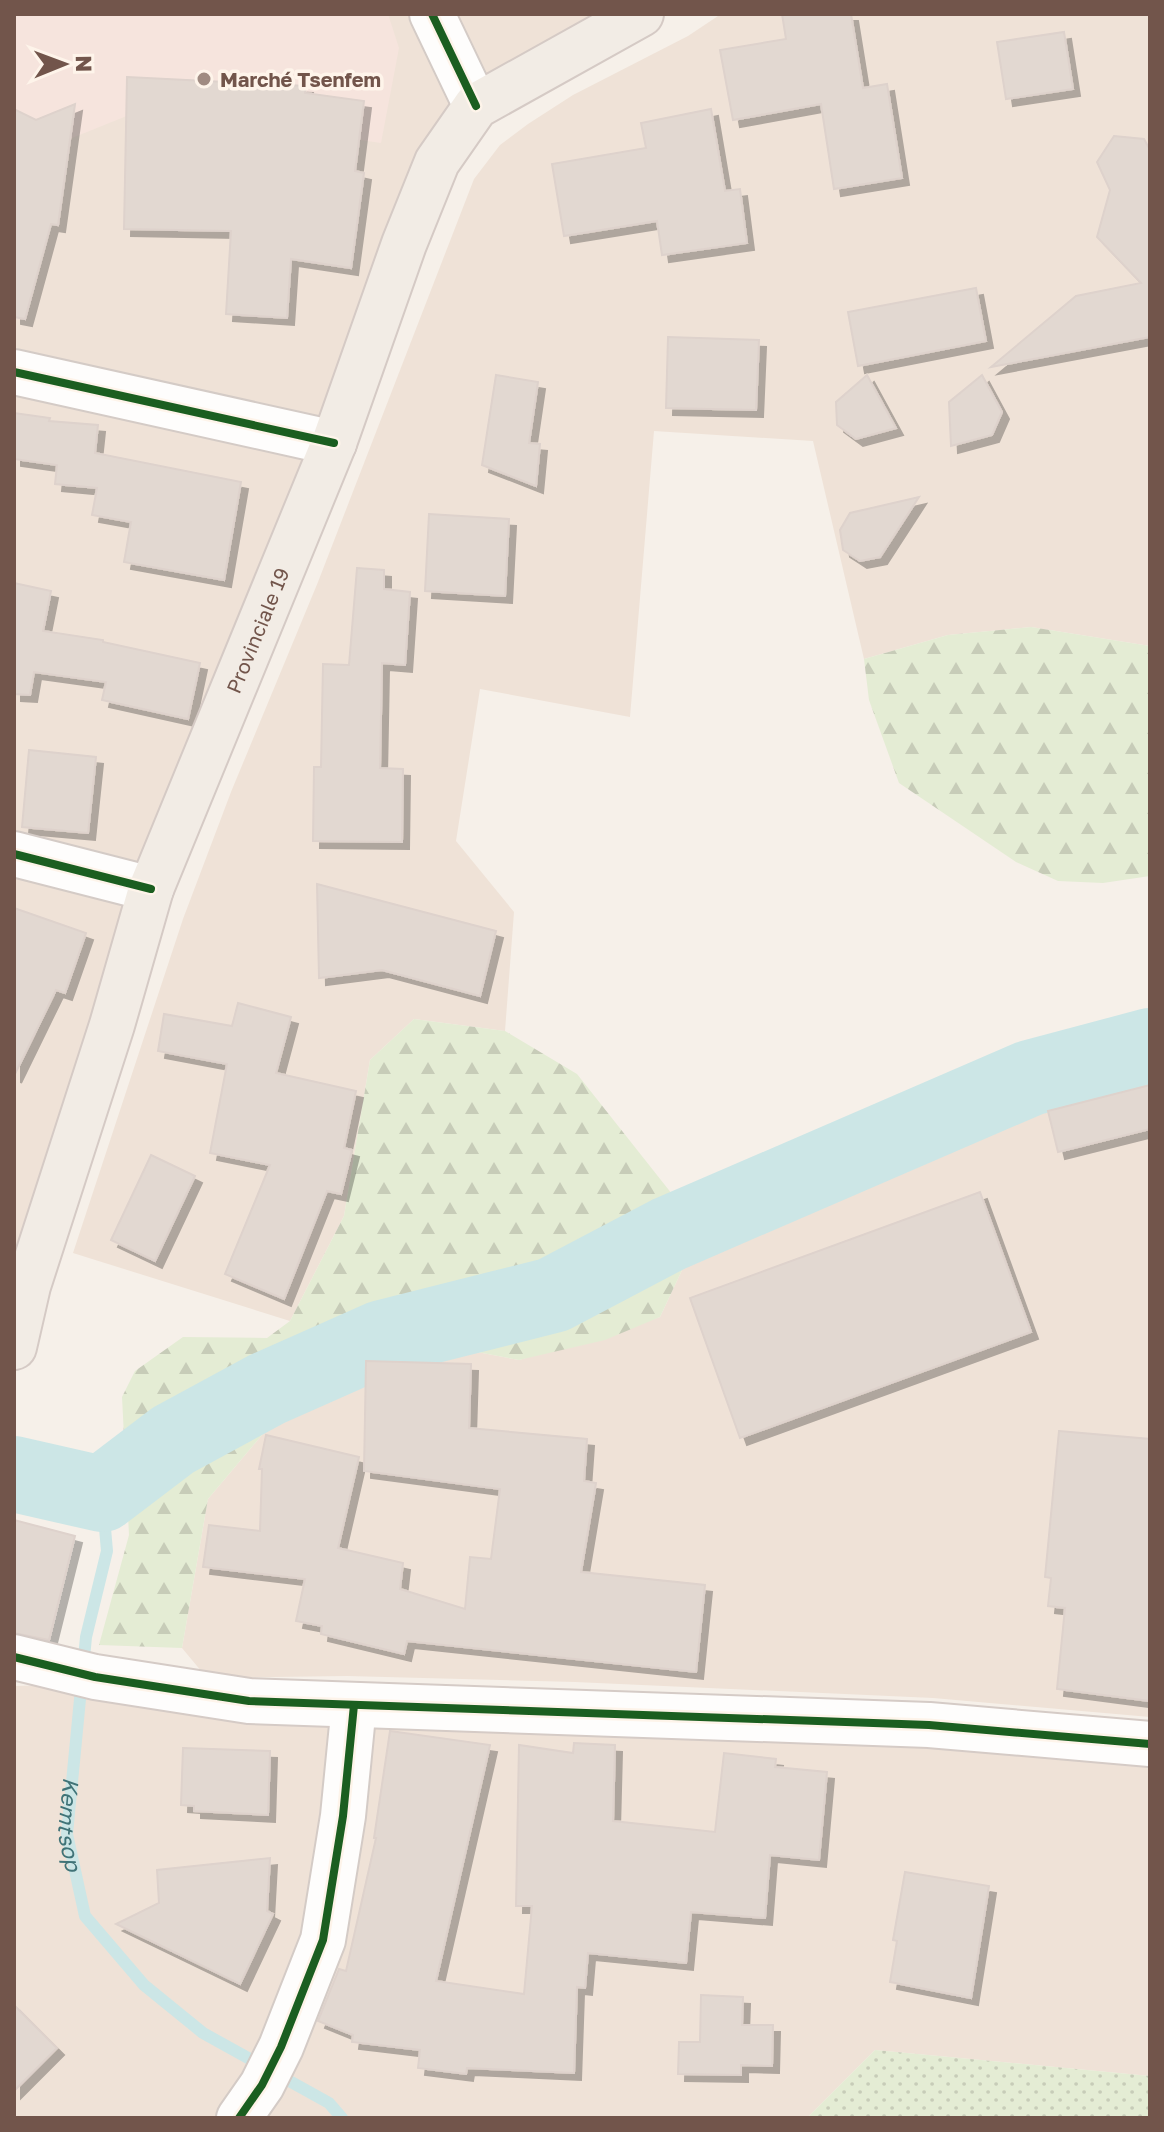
<svg xmlns="http://www.w3.org/2000/svg" width="1164" height="2132" font-family="'Golos Text',sans-serif">
	<style>
		.residential { fill: #efe2d7 }
		.commercial { fill: #f6e4dd }
		.grass { fill: url(#grass-dots) }
		.forest { fill: url(#forest-firs) }
		.lines { fill: none; stroke-linecap: round; stroke-linejoin: round }
		.stream { stroke: #cce6e6; stroke-width: 12 }
		.river { stroke: #cce6e6; stroke-width: 76 }
		.building { fill: #e2d8d1; stroke: #ded2cc; stroke-width: 2; filter: url(#shadow) }
		.street-casing { stroke: #d4cbc6; stroke-width: 48 }
		.secondary-casing { stroke: #d5cbc6; stroke-width: 48 }
		.primary-casing { stroke: #d5cac5; stroke-width: 48 }
		.street { stroke: #fefdfc; stroke-width: 44 }
		.secondary { stroke: #fefdfc; stroke-width: 44 }
		.primary { stroke: #f2ece5; stroke-width: 44 }
		.cycleway-casing { stroke: #fef4ea; stroke-width: 13 }
		.cycleway { stroke: #1b5e20; stroke-width: 8 }
		.poi-dot { fill: #a08b82; stroke: #fef4ea; stroke-width: 3 }
		.labels { text-anchor: middle; dominant-baseline: central; stroke-width: 7; stroke-linejoin: round; paint-order: stroke }
		.poi-label { font-size: 20px; font-weight: bold; fill: #72554b; stroke: #fef4ea; text-anchor: start }
		.street-label { font-size: 20px; fill: #72554b; stroke: #fef4ea }
		.water-label { font-size: 22px; font-style: italic; fill: #407377; stroke: #fef4ea }
	</style>
	<defs>
		<pattern id="grass-dots" width="8" height="8" patternUnits="userSpaceOnUse" patternTransform="scale(2)"><rect width="8" height="8" fill="#e4ecd4"/><path d="M2 2h.1M6 6h.1" fill="none" stroke="#c7ccb8" stroke-width="1.8" stroke-linecap="round"/></pattern>
		<pattern id="forest-firs" width="22" height="20" patternUnits="userSpaceOnUse" patternTransform="scale(2)"><rect width="22" height="20" fill="#e4ecd4"/><path d="M5 1l3.5 6h-7zM16 11l3.5 6h-7z" fill="#c7ccb8"/></pattern>
		<filter id="shadow"><feDropShadow dx="7" dy="7" stdDeviation="0" flood-color="#0004"/></filter>
	</defs>
	<rect width="100%" height="100%" fill="#f6f0e9"/>
	<g class="residential">
		<path d="M14,14H618L463,109L14,1272Z"/>
		<path d="M721,14H1150V646L1031,627L948,635L864,659L813,441L654,431L630,717L480,689L456,841L514,912L505,1031L414,1019L370,1060L344,1216L290,1321L73,1253L183,919L231,792L318,582L474,179L500,145L528,124L573,95L688,36Z"/>
		<path d="M1150,1079V1717L933,1698L575,1682L347,1676L207,1678L182,1648L208,1499L267,1429L369,1346L430,1343L519,1360L660,1317L691,1251L1041,1107Z"/>
		<path d="M57,1685L928,1741L1150,1761V2076L875,2050L807,2118H14V1686Z"/>
	</g>
	<path class="commercial" d="M14,14H388L399,48L381,143L144,109L25,157L14,153Z"/>
	<path class="grass" d="M875,2050L1150,2076V2118H807Z"/>
	<g class="forest">
		<path d="M1031,627L1150,646V876L1103,883L1058,881L1016,862L899,783L869,700L864,659L948,635Z"/>
		<path d="M414,1019L505,1031L577,1074L672,1194L691,1251L660,1317L605,1340L519,1360L430,1343L369,1346L267,1429L208,1499L182,1648L99,1645L129,1535L122,1397L135,1371L183,1337L267,1338L290,1321L344,1216L370,1060Z"/>
	</g>
	<g class="lines">
		<path class="stream" id="s1" d="M102,1494L107,1551L86,1637L67,1834L85,1916L144,1985L203,2033L329,2103L342,2118"/>
		<path class="river" d="M14,1474L102,1494L173,1440L267,1389L382,1338L553,1295L669,1234L1030,1078L1150,1046"/>
	</g>
	<g class="building">
		<path d="M782,14H851L863,88L887,84L902,178L834,189L821,104L733,120L720,50L786,39Z"/>
		<path d="M1064,32L1073,89L1006,99L997,42Z"/>
		<path d="M127,77L306,86L305,93L364,101L355,171L364,173L351,268L291,259L287,318L226,314L231,231L124,229Z"/>
		<path d="M75,104L58,225L51,224L25,319L14,317V109L36,120Z"/>
		<path d="M711,109L725,191L740,189L747,243L662,255L657,221L564,236L552,164L646,148L641,123Z"/>
		<path d="M1114,136L1144,139L1150,150V337L991,367L1076,296L1141,283L1097,237L1110,190L1097,162Z"/>
		<path d="M976,288L986,341L858,366L848,312Z"/>
		<path d="M668,337L759,340L756,410L666,408Z"/>
		<path d="M496,375L538,382L529,443L540,444L536,486L482,465Z"/>
		<path d="M867,375L896,428L856,439L837,425L836,402Z"/>
		<path d="M982,375L1002,412L992,435L951,446L949,402Z"/>
		<path d="M14,413L50,418L49,421L98,425L95,453L241,482L224,580L124,562L131,522L92,515L97,488L55,484L57,465L14,459Z"/>
		<path d="M919,497L880,557L860,561L843,550L840,530L850,513Z"/>
		<path d="M429,514L509,519L505,596L425,591Z"/>
		<path d="M357,568L384,570V589L410,592L405,665L382,663L380,768L403,769L402,842L313,841L314,767H321L323,664L349,665Z"/>
		<path d="M14,583L51,591L43,631L103,640V642L200,663L188,719L102,700L106,682L34,672L30,695L14,694Z"/>
		<path d="M29,750L96,757L88,833L22,827Z"/>
		<path d="M317,884L496,931L480,996L382,970L319,978Z"/>
		<path d="M14,908L86,933L65,993L56,990L14,1076Z"/>
		<path d="M238,1003L291,1017L276,1073L356,1091L344,1148L352,1150L341,1194L327,1191L284,1299L225,1274L270,1165L210,1153L227,1064L158,1051L164,1014L232,1026Z"/>
		<path d="M1150,1085V1129L1058,1152L1048,1111Z"/>
		<path d="M151,1155L195,1176L155,1261L111,1240Z"/>
		<path d="M980,1192L1031,1332L740,1438L690,1298Z"/>
		<path d="M366,1361L471,1364L469,1428L587,1439L584,1481L596,1483L581,1572L705,1585L696,1672L407,1641L404,1654L321,1634L322,1626L296,1621L305,1579L203,1567L209,1525L260,1531L262,1469H259L266,1435L359,1457L338,1548L403,1563L400,1589L465,1609L470,1557L491,1559L500,1489L364,1471Z"/>
		<path d="M1059,1431L1150,1439V1701L1057,1689L1065,1608L1048,1606L1051,1578L1045,1577Z"/>
		<path d="M14,1520L75,1536L49,1640L14,1633Z"/>
		<path d="M390,1731L490,1745L436,1981L524,1994L532,1906H516L519,1745L573,1753L574,1743L615,1745L613,1821L715,1832L724,1753L776,1759L775,1767L827,1772L819,1860L770,1855L765,1918L691,1912L686,1963L588,1953L585,1988L577,1987L574,2073L467,2068L466,2074L418,2068L420,2050L352,2042L353,2035L318,2021L339,1969L346,1971L376,1838H374Z"/>
		<path d="M183,1748L270,1751L268,1815L194,1811V1806L181,1805Z"/>
		<path d="M270,1858L267,1911L273,1914L240,1984L116,1924L159,1903L157,1870Z"/>
		<path d="M905,1872L989,1886L971,1998L890,1982L897,1941L893,1940Z"/>
		<path d="M701,1995L743,1997L742,2025H773L772,2066L741,2065V2075L678,2074L679,2042H700Z"/>
		<path d="M14,2005L57,2048L14,2091Z"/>
	</g>
	<g class="lines">
		<g class="street-casing">
			<g id="street">
				<path d="M432,14L476,106"/>
				<path d="M14,372L334,443"/>
				<path d="M14,854L151,889"/>
				<path d="M239,2118L262,2085L281,2047L323,1940L343,1816L354,1705"/>
			</g>
		</g>
		<g class="secondary-casing">
			<path id="secondary" d="M14,1657L95,1677L249,1701L929,1725L1150,1744"/>
		</g>
		<g class="primary-casing">
			<g id="primary">
				<path id="s2" d="M14,1347L28,1286L112,1025L151,889L334,443L404,244L437,162L476,106L641,14"/>
			</g>
		</g>
		<use href="#street" class="street"/>
		<use href="#secondary" class="secondary"/>
		<use href="#primary" class="primary"/>
		<g class="cycleway-casing">
			<g id="cycleway">
				<path d="M432,14L476,106"/>
				<path d="M14,372L334,443"/>
				<path d="M14,854L151,889"/>
				<path d="M14,1657L95,1677L249,1701L929,1725L1150,1744"/>
				<path d="M239,2118L262,2085L281,2047L323,1940L343,1816L354,1705"/>
			</g>
		</g>
		<use href="#cycleway" class="cycleway"/>
	</g>
	<circle class="poi-dot" cx="204" cy="79" r="8"/>
	<g class="labels">
		<g class="poi-label">
			<text x="220" y="79">Marché Tsenfem</text>
		</g>
		<g class="street-label">
			<text stroke="none"><textPath href="#s2" startOffset="758">Provinciale 19</textPath></text>
		</g>
		<g class="water-label">
			<text stroke="none"><textPath href="#s1" startOffset="334">Kemtsop</textPath></text>
		</g>
	</g>
	<rect width="1164" height="2132" fill="none" stroke="#72554b" stroke-width="32"/>
	<g transform="translate(64 64) rotate(89)" stroke="#fef4ea" stroke-width="6" paint-order="stroke">
	<path d="M0-6L14 30L0 20L-14 30Z" fill="#72554b"/>
	<text y="-12" font-size="22" font-weight="bold" text-anchor="middle" fill="#72554b">N</text>
	</g>
</svg>
